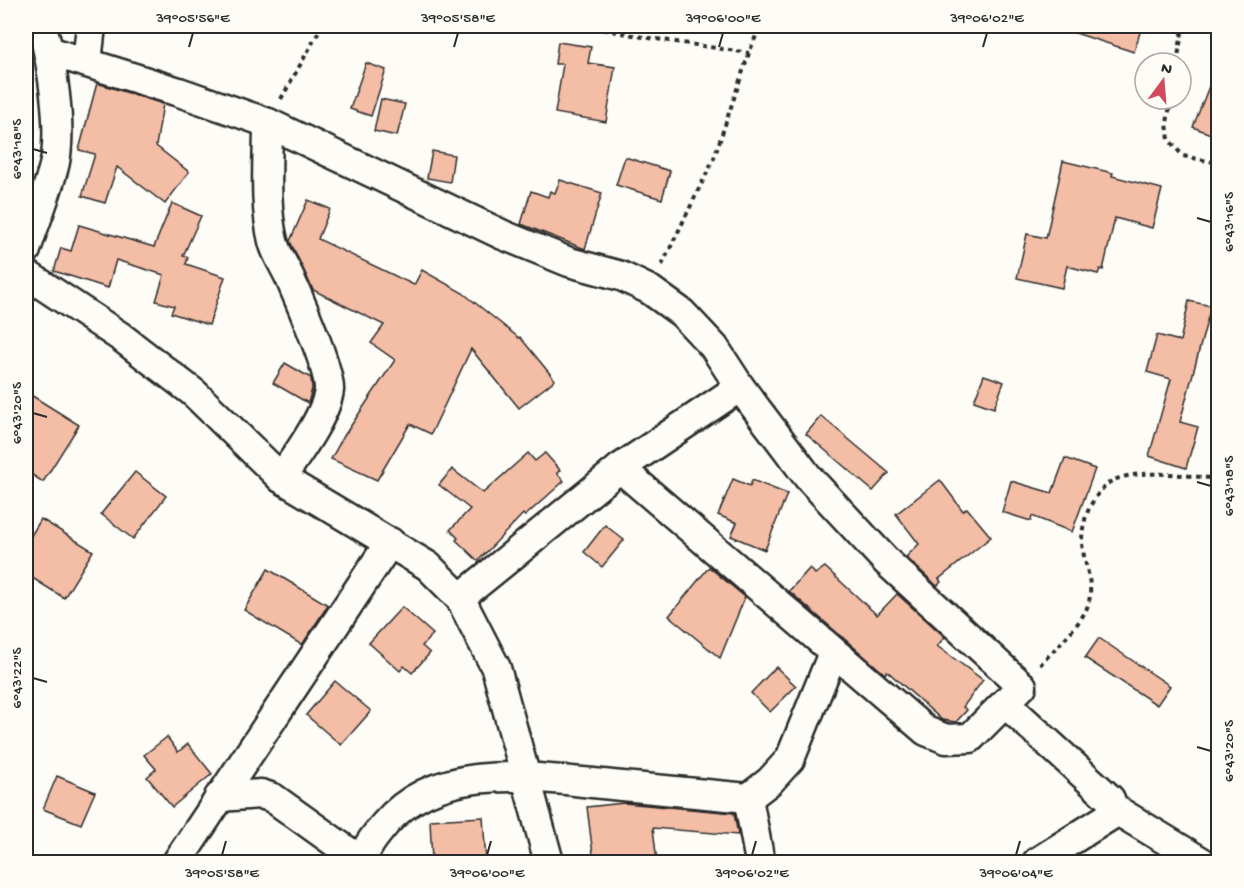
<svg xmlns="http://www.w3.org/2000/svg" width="1244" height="888" font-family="'Gochi Hand',sans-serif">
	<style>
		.building { fill: #f3bda6; stroke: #2b2b2b; stroke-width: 1.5 }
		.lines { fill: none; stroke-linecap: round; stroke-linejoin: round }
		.minor-casing { stroke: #2b2b2b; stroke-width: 33 }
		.path { stroke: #2b2b2b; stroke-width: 4; stroke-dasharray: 4.5 4.5; stroke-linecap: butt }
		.minor { stroke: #fdfcf7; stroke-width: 28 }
		.ticks { fill: none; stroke: #2b2b2b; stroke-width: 2 }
		.neatline { fill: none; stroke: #2b2b2b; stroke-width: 2 }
		.ticks-label { font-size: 15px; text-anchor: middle; fill: #2b2b2b }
	</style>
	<rect width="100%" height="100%" fill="#fdfcf7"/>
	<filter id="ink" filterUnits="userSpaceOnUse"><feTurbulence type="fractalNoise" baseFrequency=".0167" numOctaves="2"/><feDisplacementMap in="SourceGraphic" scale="12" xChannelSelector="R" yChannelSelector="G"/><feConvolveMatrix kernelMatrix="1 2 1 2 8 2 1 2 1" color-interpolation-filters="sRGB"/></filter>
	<g filter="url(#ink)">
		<g class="building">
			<path d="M1067,26H1142L1134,52L1066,30Z"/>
			<path d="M558,42L591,47L588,63L615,67L606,122L555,113L563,64H555Z"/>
			<path d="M366,63L386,70L371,116L350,109Z"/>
			<path d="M1217,66H1218V137L1193,127Z"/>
			<path d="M97,83L163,104L156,146L189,172L165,204L117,167L105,203L82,196L95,154L79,150Z"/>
			<path d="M381,99L405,104L397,136L374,131Z"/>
			<path d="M432,151L454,155L450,182L427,178Z"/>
			<path d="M625,157L670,171L662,199L616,185Z"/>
			<path d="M1063,161L1113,173L1112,176L1162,189L1152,228L1115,218L1103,270L1100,269L1098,274L1067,266L1062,288L1017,278L1027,234L1046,238Z"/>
			<path d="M560,180L602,193L585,249L521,224L531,191L548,197L550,191L555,193Z"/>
			<path d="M308,200L330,209L318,239L414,285L422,270L463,293L519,338L520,337L555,380L519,408L471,349L431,434L410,424L377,480L331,459L342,439L395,360L371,343L384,325L313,290L290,241Z"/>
			<path d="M172,203L201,216L183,256L188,257L186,264L225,277L209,325L171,313L174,306L156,301L164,275L116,260L108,288L54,271L61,248L71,251L79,225L154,247Z"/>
			<path d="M1189,301L1211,306L1180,422L1198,427L1186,468L1149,456L1171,379L1147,372L1157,335L1180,341Z"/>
			<path d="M285,363L311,378L312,389L308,403L273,383Z"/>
			<path d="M984,375L1004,382L994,408L974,401Z"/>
			<path d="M26,392L79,425L43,482L26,471Z"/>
			<path d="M821,416L889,473L873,491L806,434Z"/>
			<path d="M528,453L535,461L545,453L560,470L557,473L564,481L525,516L523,514L478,561L456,540L458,538L450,530L470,509L439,485L452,469L483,493Z"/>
			<path d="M1065,458L1095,469L1072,532L1032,516L1031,521L1002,512L1011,481L1052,493Z"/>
			<path d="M135,472L166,496L133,539L101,514Z"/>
			<path d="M733,479L750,486L752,480L787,494L765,550L731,536L737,523L718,515Z"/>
			<path d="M940,480L963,511L967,508L991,537L939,579L941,582L937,586L906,557L919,544L896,514Z"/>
			<path d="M41,519L93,551L64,598L26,574V544Z"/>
			<path d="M605,525L624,540L602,567L584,552Z"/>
			<path d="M709,567L745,597L720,658L669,616Z"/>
			<path d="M825,567L877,615L897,594L945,637L937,646L983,680L963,707L967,710L956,722L942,720L887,671L885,674L789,591L810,568L815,574Z"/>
			<path d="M268,569L328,605L302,645L244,610Z"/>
			<path d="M402,607L433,634L422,646L430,653L412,673L404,666L400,671L369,643Z"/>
			<path d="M1099,638L1170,686L1157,705L1085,658Z"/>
			<path d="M776,667L796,686L770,712L751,693Z"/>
			<path d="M335,681L371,711L341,745L306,715Z"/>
			<path d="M167,737L178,752L188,744L212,774L172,807L147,777L156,769L144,755Z"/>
			<path d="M57,776L95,792L81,824L43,809Z"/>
			<path d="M624,803L734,813L738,835L653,828L657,862H594L587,807Z"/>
			<path d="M483,817L486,862H432L430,820Z"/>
		</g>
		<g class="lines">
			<g class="minor-casing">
				<g id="minor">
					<path d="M49,51L179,92L268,123L503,235L569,262L621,276L650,290L682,313L714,347L740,387L808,477L887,562L1022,686L970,738L946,739L926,731L620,468"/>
					<path d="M87,62L91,26"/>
					<path d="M268,123C268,162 264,204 273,241C276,255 287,269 292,283C301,304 330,370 329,390C326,416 296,456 281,478"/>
					<path d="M26,250C35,221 48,192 55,162C62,125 52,62 42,26"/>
					<path d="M26,274L121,337L194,393L281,478L428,566L460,598L496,668L549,862"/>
					<path d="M460,598L620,468L740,387"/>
					<path d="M1006,704L1110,799L1113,808L1110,816L1037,862"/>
					<path d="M219,797L261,794L273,798L361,861"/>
					<path d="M748,798L760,862"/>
					<path d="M1113,808L1202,862"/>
					<path d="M177,862L390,542"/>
					<path d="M361,862C366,847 375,836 385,824C440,759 538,778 612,785C657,789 703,794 748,798L770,781L790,759L833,653"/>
				</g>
			</g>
			<g class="path">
				<path d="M586,26L643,37L749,53"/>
				<path d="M1177,63L1183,26"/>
				<path d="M281,99L322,26"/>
				<path d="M1171,99L1167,123L1169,140L1183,156L1218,163"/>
				<path d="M662,265L714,158L749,53L760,26"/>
				<path d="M1040,665C1054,649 1082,624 1088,605C1095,583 1083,563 1082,542C1082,531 1084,521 1088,511C1092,501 1099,492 1106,485C1128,466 1191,476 1218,479"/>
			</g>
			<use href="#minor" class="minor"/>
		</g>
	</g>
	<path class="ticks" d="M189,47L193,33M454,47L458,33M719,47L723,33M983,47L987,33M33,149L47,153M1197,218L1211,222M33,413L47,417M1197,482L1211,486M33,678L47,682M1197,747L1211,751M222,855L226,841M487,855L491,841M752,855L756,841M1016,855L1020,841"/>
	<rect width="1244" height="888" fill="none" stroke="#fdfcf7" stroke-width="66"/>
	<g transform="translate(1163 81) rotate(16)"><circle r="28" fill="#fdfcf7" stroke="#a9a8a5" stroke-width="1.5"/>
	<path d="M0-4.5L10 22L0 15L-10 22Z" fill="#d1495b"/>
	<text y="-9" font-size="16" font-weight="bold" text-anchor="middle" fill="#2b2b2b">N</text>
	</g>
	<rect x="33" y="33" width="1178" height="822" class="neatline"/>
	<g class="ticks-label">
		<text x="193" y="22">39°05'56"E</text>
		<text x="458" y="22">39°05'58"E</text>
		<text x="723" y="22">39°06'00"E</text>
		<text x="987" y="22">39°06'02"E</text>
		<text transform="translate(16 149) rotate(-90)" y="5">6°43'18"S</text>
		<text transform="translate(1228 222) rotate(-90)" y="5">6°43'16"S</text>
		<text transform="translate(16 413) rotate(-90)" y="5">6°43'20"S</text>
		<text transform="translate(1228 486) rotate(-90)" y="5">6°43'18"S</text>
		<text transform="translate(16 678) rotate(-90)" y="5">6°43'22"S</text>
		<text transform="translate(1228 751) rotate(-90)" y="5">6°43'20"S</text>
		<text x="222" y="877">39°05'58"E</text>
		<text x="487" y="877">39°06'00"E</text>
		<text x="752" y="877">39°06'02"E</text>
		<text x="1016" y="877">39°06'04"E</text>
	</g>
</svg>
